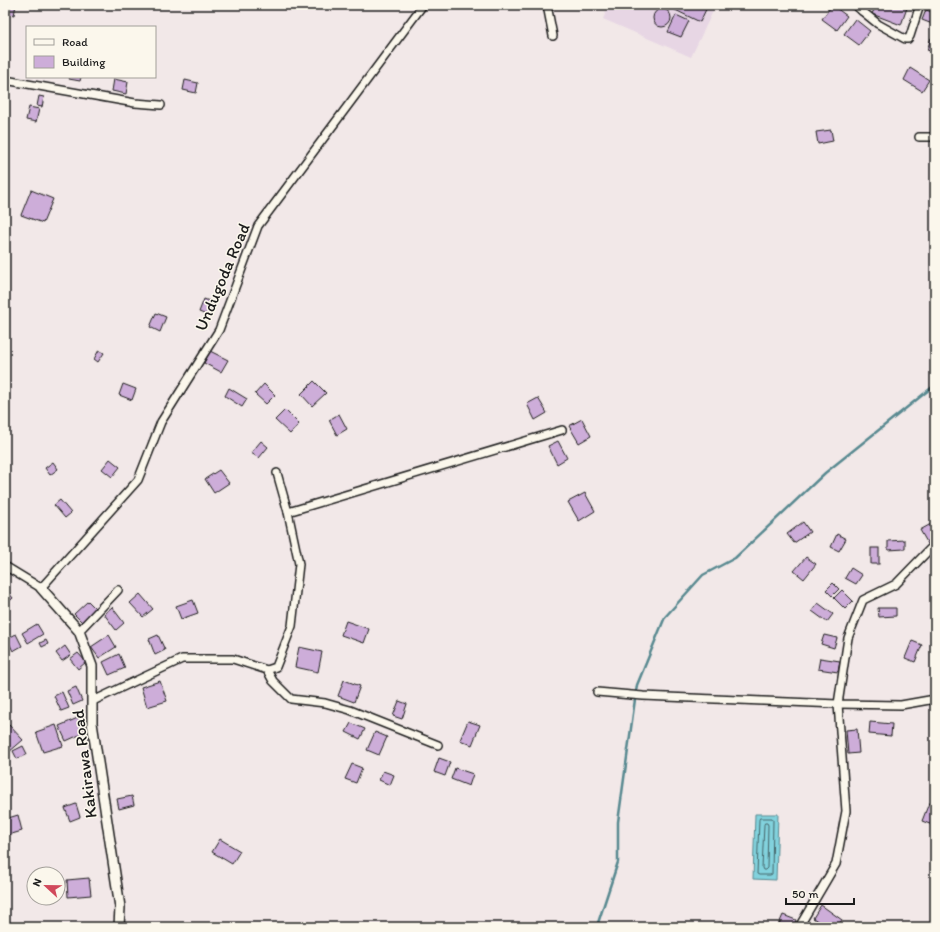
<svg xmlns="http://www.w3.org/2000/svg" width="940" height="932" font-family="Itim,sans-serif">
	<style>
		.built { fill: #e7d6e4 }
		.water { fill: #82d2dd; stroke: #598990 }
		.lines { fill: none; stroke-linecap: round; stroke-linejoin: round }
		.shore { stroke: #456569; stroke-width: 1 }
		.stream { stroke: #598990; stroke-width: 2.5 }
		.building { fill: #cdadd9; stroke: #1c1c1c }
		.minor-casing { stroke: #1c1c1c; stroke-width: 10 }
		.tertiary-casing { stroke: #1c1c1c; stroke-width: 12 }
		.minor { stroke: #fbf7ec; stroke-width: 7 }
		.tertiary { stroke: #fbf7ec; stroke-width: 9 }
		.labels { text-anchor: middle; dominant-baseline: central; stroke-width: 3; stroke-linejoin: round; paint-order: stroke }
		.street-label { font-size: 17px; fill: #1c1c1c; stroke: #fbf7ec }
	</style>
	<rect width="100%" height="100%" fill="#f2e8e8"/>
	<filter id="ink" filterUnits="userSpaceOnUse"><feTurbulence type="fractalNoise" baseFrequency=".025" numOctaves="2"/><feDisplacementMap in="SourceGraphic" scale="8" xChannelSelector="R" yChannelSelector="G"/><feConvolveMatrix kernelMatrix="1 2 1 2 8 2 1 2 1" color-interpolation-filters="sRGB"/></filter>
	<g filter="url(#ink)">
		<path class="built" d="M609,5H716L691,57L603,19Z"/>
		<path class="water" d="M755,814H778L776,880L753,879Z"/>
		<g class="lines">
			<g class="shore">
				<path d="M760,818H772L773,820L772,874L770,875H759L757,874L759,820Z"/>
				<path d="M765,823H767L768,825L767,868L765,870H763L762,868L764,825Z"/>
			</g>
			<path class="stream" d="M596,927L598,923L618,862V822L637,685L665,617L703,575L735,558L825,473L935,385"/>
		</g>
		<g class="building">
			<path d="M6,5H16L14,15L5,13Z"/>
			<path d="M665,5H708L700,22Z"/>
			<path d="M832,5L847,16L837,30L822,19Z"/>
			<path d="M876,5H908L901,25L872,14Z"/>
			<circle cx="662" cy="18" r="9"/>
			<path d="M926,10L935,13V25L922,20Z"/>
			<path d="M676,15L689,21L681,37L668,32Z"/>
			<path d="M855,19L870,31L859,45L844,34Z"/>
			<path d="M931,38L935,39V46L933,52L927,50Z"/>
			<path d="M910,68L929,80L922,91L904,80Z"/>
			<path d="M70,77H81L80,81L69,79Z"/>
			<path d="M114,79L128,82L126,94L112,91Z"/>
			<path d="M185,80L198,83L196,93L183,90Z"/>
			<path d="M39,96L44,97L42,107L37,106Z"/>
			<path d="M29,107L39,109L36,122L26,120Z"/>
			<path d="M831,130L833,141L818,144L816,132Z"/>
			<path d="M31,190L53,199L43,223L21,215Z"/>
			<path d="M204,299L214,303L209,316L199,312Z"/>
			<path d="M156,313L166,317L160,332L150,327Z"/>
			<path d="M99,350L104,353L98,362L94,359Z"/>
			<path d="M210,351L228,360L221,372L204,363Z"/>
			<path d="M314,381L326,393L312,406L301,394Z"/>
			<path d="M123,384L136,389L132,400L119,395Z"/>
			<path d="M264,384L275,395L266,404L255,394Z"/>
			<path d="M229,388L247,399L242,407L225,396Z"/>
			<path d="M538,398L547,413L535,420L527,404Z"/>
			<path d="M285,410L299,424L290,434L275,420Z"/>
			<path d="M339,414L347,429L337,435L329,420Z"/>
			<path d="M582,419L591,436L579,443L569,426Z"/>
			<path d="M261,441L268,447L259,458L251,453Z"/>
			<path d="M558,441L567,458L557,464L548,446Z"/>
			<path d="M110,459L120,467L112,477L102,469Z"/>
			<path d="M53,462L58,469L50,475L45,468Z"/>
			<path d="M219,470L229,483L214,493L205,479Z"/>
			<path d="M585,493L595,511L579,521L568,502Z"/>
			<path d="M60,500L71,513L65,518L54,505Z"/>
			<path d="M803,522L810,532L794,543L787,534Z"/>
			<path d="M931,524L935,533V541L928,544L920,530Z"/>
			<path d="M837,534L846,539L839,551L831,547Z"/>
			<path d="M905,540V549L888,550V541Z"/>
			<rect x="871" y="548" width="8" height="16"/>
			<path d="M806,557L816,564L804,579L794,571Z"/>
			<path d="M851,568L862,575L856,584L845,578Z"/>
			<path d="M833,583L839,589L832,596L826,590Z"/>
			<path d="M5,588L13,598L5,605Z"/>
			<path d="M842,590L853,601L845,609L834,598Z"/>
			<path d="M140,594L153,609L143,617L130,603Z"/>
			<path d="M193,600L198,613L181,619L176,606Z"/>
			<path d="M88,601L97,610L83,623L74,614Z"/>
			<path d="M818,603L833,614L827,622L812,611Z"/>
			<path d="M112,607L124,623L116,630L104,614Z"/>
			<path d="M878,608H896V616L879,617Z"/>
			<path d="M346,621L369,629L364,643L341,635Z"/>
			<path d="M37,624L43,634L28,643L22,633Z"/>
			<path d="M16,634L22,646L13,651L7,639Z"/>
			<path d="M109,635L116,647L99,658L91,647Z"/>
			<path d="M158,635L165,650L155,655L149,639Z"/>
			<path d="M824,635L837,638L834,648L821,644Z"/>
			<path d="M46,640L48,644L42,647L40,643Z"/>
			<path d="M912,641L922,645L915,662L905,658Z"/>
			<path d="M65,646L71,655L62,661L56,653Z"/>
			<path d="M299,647L322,652L318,672L295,667Z"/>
			<path d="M78,653L86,662L78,669L70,659Z"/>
			<path d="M119,654L125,668L109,675L103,662Z"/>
			<path d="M820,658L840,661L838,672L818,669Z"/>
			<path d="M344,680L360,686L354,702L338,696Z"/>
			<path d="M160,681L167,701L147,707L141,687Z"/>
			<path d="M76,687L82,701L73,705L67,691Z"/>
			<path d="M62,692L69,708L61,711L54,696Z"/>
			<path d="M399,701L407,704L402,719L393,716Z"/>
			<path d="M80,717L86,732L66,741L59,726Z"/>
			<path d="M468,721L480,725L472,745L460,740Z"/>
			<path d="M870,722L892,724L891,736L869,734Z"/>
			<path d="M351,723L365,729L360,739L346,732Z"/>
			<path d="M9,725L23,740L9,752L5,747V729Z"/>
			<path d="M56,725L63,746L43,752L36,732Z"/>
			<path d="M857,729L859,753L848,754L846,730Z"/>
			<path d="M375,732L387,737L379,755L367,750Z"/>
			<path d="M23,746L27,754L17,759L13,751Z"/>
			<path d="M439,758L450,762L445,776L434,772Z"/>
			<path d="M352,764L362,768L356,783L345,779Z"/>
			<path d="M455,768L473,774L469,786L451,779Z"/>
			<path d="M383,771L394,775L390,785L379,780Z"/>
			<path d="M132,796L134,805L119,809L117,799Z"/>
			<path d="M929,803L935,805V826L922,821Z"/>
			<path d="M76,804L80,817L70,821L65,808Z"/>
			<path d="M18,815L22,831L5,836V819Z"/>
			<path d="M220,839L240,851L232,864L212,852Z"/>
			<path d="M89,878L91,895L68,897L67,880Z"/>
			<path d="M821,905L842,920L837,927H826L813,918Z"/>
			<path d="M783,915L796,920L793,927H785L779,924Z"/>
		</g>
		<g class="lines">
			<g class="minor-casing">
				<g id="minor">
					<path d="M547,5L553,36"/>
					<path d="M855,5L862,11"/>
					<path d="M867,5L862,11L878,24L905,39H908L910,36L920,5"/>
					<path d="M5,80L135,103L161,105"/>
					<path d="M919,137H935"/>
					<path d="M288,512L562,430"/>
					<path d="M5,566L41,588L138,480L161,422L219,330L258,226L423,5"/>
					<path d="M79,631L118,590"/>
					<path d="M267,670L273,681L291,699L325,703L350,710L438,745"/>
					<path d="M597,692L643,696L838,704L901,705L935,699"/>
					<path d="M93,701L182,659H233L267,670L276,667L292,626L299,564L288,512L277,473"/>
					<path d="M799,927L836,864L846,811L838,704L848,638L863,600L896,584L927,552L935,544"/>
				</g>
			</g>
			<g class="tertiary-casing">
				<path id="tertiary" d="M41,588L79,631L92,666V723L120,907L119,927"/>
			</g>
			<use href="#minor" class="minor"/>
			<use href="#tertiary" class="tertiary"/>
		</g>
	</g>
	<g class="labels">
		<g class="street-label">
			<text transform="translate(222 277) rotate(-67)">Undugoda Road</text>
			<text transform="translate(84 764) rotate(-97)">Kakirawa Road</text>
		</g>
	</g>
	<rect width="940" height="932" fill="none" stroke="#fbf7ec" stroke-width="20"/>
	<rect x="10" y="10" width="920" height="912" fill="none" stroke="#1c1c1c" stroke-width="1.5" filter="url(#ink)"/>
	<rect x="26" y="26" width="130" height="52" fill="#fbf7ec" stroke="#a29f99"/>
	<rect x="34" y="39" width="20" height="6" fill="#fbf7ec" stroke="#a29f99"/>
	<text x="62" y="46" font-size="12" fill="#1c1c1c">Road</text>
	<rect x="34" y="56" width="20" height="12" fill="#cdadd9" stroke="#a29f99"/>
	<text x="62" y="66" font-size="12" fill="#1c1c1c">Building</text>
	<g transform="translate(46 886) rotate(292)"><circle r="19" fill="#fbf7ec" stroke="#a29f99"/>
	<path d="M0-3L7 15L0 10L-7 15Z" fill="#d1495b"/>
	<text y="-6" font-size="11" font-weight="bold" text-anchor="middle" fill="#1c1c1c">N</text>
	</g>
	<path d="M786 898v6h68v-6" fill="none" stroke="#1c1c1c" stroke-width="2"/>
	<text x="792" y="898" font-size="12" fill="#1c1c1c" stroke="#fbf7ec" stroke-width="3" paint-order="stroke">50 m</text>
</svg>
